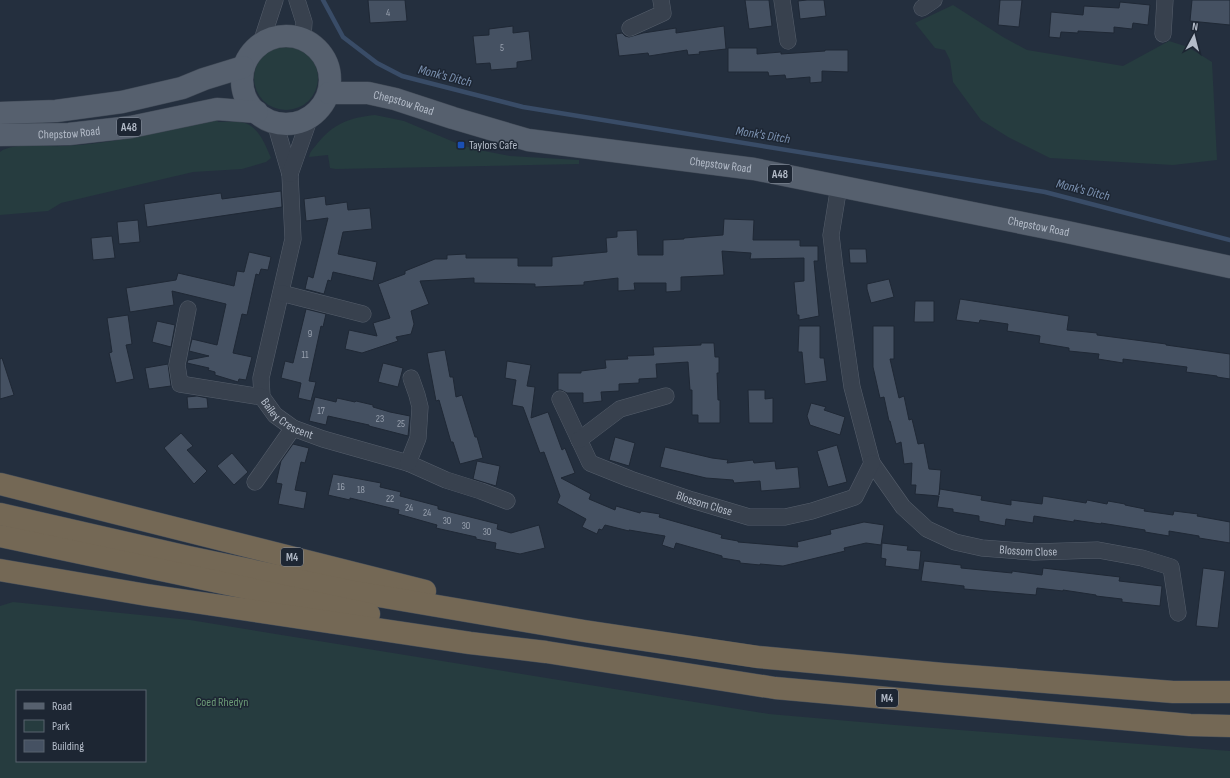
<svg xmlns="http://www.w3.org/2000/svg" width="1230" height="778" font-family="'Sofia Sans Condensed',sans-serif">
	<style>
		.green { fill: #263c3f; fill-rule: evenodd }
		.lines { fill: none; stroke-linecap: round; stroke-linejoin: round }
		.stream { stroke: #394c67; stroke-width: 4.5 }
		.building { fill: #455162; stroke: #1f2835 }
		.minor-casing { stroke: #565f6c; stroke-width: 17 }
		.primary-casing { stroke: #414a57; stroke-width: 23 }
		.motorway-casing { stroke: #434c59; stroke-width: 23 }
		.minor { stroke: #38414e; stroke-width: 16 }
		.primary { stroke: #56606e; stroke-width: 22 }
		.motorway { stroke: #746855; stroke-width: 22 }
		.transit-dot { fill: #1a4fb4; stroke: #1d2633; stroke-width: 1.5 }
		.labels { text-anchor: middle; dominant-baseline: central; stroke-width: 3; stroke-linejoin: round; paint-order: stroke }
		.number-label { font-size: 10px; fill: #98a1af }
		.shield { fill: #1d2633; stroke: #878f9c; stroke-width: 1 }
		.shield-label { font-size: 11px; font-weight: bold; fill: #b4bcc9 }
		.street-label { font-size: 12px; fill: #b4bcc9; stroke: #1d2633 }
		.poi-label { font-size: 12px; fill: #b4bcc9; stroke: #1d2633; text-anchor: start }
		.park-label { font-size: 12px; fill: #6b9a76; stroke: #1d2633 }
		.water-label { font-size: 13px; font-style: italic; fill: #7c92b1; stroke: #1d2633 }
	</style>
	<rect width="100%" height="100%" fill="#242f3e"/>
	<g class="green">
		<path d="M953,5L1003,37L1027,50L1123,66L1169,41L1188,47L1212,62L1217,160L1173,165L1050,158L1008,137L981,120L953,82L950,60L945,50L935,48L915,23Z"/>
		<circle cx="286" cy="78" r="32"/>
		<path d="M375,115L404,121L461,145L479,150L510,156L579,160V164L336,169L330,168L328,155L309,157C310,151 314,148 317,144C334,123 349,118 375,115Z"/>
		<path d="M217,118L218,122C225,122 233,121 240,122C258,124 265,144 271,158L266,162L242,169L193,172L61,203L48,211L0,215V152C13,142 46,147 63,146C115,144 166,130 217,118Z"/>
		<path d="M13,602L190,620L769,714L895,725L1230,751V778H0V606ZM17,691H145V761H17Z"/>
	</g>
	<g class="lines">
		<path class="stream" d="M323,0L343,37L377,63L402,76L523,107L1045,192L1230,240"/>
	</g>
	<g class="building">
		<path d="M368,0H405L407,21L370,23Z"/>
		<path d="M745,0H769L772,26L749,29Z"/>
		<path d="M807,0H824L826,16L800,19L798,1Z"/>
		<path d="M1000,0H1022L1019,27L998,25Z"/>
		<path d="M1192,0H1230V25L1190,21Z"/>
		<path d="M1120,2L1150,5L1148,25L1133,23L1132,29L1114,27V33L1078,31V33L1061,32L1060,38L1049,37L1051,12L1083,15L1084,6L1119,8Z"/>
		<path d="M513,26V33L529,31L532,60L517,62V68L491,70L490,63L476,64L473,36L489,35V29Z"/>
		<path d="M724,26L726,49L699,52L700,54L688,55L687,50L649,56L648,53L619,56L616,34L622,33L625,36L629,37L643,33L676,28V33Z"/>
		<path d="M728,48H757V54L781,52V54L825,51V50H848V72L822,71V82L810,83V77L786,79L785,75L769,76L768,72H728Z"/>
		<path d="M281,191L282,207L147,227L144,204L221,193L222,199Z"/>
		<path d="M325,196L326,205L347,202L348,210L370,208L372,229L343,232L338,254L377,262L373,281L333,272L331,281L328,280L324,294L305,289L308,276L313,278L328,218L306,221L304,199Z"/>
		<path d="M724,219L754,220L753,240H800V246H818V261H814L819,316L799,320V315H797L794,282L804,281V258L750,259L751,253L722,251L724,275L681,277V291L666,292V283H634L635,290L618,291V278L584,282V285L535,287V284L474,283V278L420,281L429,304L411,311L414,324L411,334L396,337L398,341L362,353L345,349L349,330L377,336L373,323L390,318L378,284L405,274V271L435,259H447V255L466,254V258H518V266H552V257L607,252L606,238L617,237V231L637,230L638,255H663V240L684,239V238L723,235Z"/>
		<path d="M138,220L140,242L119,244L117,222Z"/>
		<path d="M112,236L115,258L93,260L91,238Z"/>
		<path d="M849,249H866L867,263H850Z"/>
		<path d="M249,252L271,257L268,270L261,269L259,275L256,274L247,315L242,314L233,353L252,357L246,380L239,379L238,382L215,375V372L208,370L209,368L187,363L188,360L209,356L189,351L192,339L217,345L226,304L172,291L174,305L130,312L126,288L176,280L178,273L234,286L237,271L244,272Z"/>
		<path d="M889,279L894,297L871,303L867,289V284Z"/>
		<path d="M960,299L1069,316L1067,330L1097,333V335L1166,344V345L1230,354V379L1217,377V376L1186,372L1187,367L1123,359V363L1098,359L1099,354L1069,351V348L1039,343L1040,336L1007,331L1008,324L980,320L979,323L956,320Z"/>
		<path d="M915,301H934V322H914Z"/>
		<path d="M306,309L326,314L323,327L321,326L309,381L316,382L311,401L298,398L301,383L281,378L285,361L293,363Z"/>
		<path d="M128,315L132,344L126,345L134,379L116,383L109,353L112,352L107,318Z"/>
		<path d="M157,321L175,325L171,347L152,342Z"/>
		<path d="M799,326H820V358H824L827,381L805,384L802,352H798Z"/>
		<path d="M873,326H894V359H890L899,398L904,396L909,420L912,419L918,444L924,443L929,469L941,470L939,495L940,489L982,496L981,500L1011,505V500L1042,504L1043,496L1086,503L1087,500L1107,504L1108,501L1125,504V505L1145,509L1144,511L1173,515L1174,511L1198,514L1197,516L1230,522V543L1199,538V536L1169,531V536L1145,532V530L1101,523V524L1074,520V522L1034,516L1033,523L1006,519L1005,526L979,521V516L953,512V509L937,507L939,496L915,494L916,485H911L912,463L904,464L901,442L896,444L890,421H889L884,397L880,398L873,367Z"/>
		<path d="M701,343H714L715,357H719V373H717L718,400H720V423H698V415H692V390H690L688,362L656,364L657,378L639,379V383L619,384V391L601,392L602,401L583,403V393H567L561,390H558V373H581V371L606,368L605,360L628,359L627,356L654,355L653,347L701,345Z"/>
		<path d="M445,350L450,377H453L456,397L462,395L475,437H477L483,458L460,464L453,442H451L439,400L436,401L427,353Z"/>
		<path d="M2,358L14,395L0,399V359Z"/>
		<path d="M507,361L531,365L527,386L535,387L531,418L548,412L562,450L565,448L575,473L561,478L591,494L589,499L615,510L616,506L640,513L641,511L660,514L659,517L722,535L721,538L738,541V542L798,547L797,542L831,534L830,530L864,522L884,525L881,545L866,543L844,548L845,551L783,566L760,564V565L740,563V561L722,558V556L676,543L674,549L662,545L665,536L629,530V531L605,525L602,530L599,529L597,534L582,527L586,519L557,503L560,496L544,452L540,453L523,407L512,405L516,380L505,378Z"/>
		<path d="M383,363L403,368L398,387L378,382Z"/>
		<path d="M168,364L171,386L149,389L145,368Z"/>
		<path d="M748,390H765V399L773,398V423H749Z"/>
		<path d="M197,396L207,398L208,408L188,409L187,397Z"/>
		<path d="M315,397L336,402L337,398L355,402L356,401L373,405V407L390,412L410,416L408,436L369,426V425L328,416L326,425L309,421Z"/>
		<path d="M811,403L826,407L824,410L845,417L840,435L810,425L807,416Z"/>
		<path d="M181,433L193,446L187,450L207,471L194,484L164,448Z"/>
		<path d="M615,437L635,443L629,466L609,460Z"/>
		<path d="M293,444L309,448L305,463L301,462L295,490L307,492L304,509L278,504L282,484L276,483L281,461Z"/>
		<path d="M837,445L847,482L828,487L817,451Z"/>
		<path d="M665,447L712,458L728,460L727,463L753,460L754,463L775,461L776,469L798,467L800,488L761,491L760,481L734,483L733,480L706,478L660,467Z"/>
		<path d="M232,453L248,472L234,485L217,466Z"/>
		<path d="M477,461L500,466L496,486L473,479Z"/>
		<path d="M333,474L381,483L380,487L401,492L400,496L438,506V509L498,524L497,529L511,533L539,525L545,548L520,554L495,549L496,543L476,539V537L436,528L437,525L398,514L399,510L350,498V500L328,495Z"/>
		<path d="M882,543L908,546L907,550L921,551L919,570L885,566L886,559L881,558Z"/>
		<path d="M924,561L961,565V568L1012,573V571L1042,575L1043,568L1120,577L1119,581L1162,586L1160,606L1122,602V599L1096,596V595L1063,590V591L1037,588L1036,595L964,589V586L921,581Z"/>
		<path d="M1203,568L1225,571L1218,628L1196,626Z"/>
	</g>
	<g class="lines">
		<g class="minor-casing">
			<g id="minor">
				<path d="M297,0L304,22L303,38"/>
				<path d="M782,0L788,41"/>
				<path d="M922,8L934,0"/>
				<path d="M630,28L663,13L661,0"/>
				<path d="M1163,34L1165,0"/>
				<path d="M261,43L275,0"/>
				<path id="s1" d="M276,123L278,133L290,174L293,239L261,378L262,397L275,415L293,428L323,439L408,463L446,480L481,491L507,501"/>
				<path d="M290,174L310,117"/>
				<path id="s2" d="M839,186L831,235L835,269L852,387L872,463L903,507L927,529L955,542L982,548L1034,552L1098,550L1142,558L1171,567L1178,613"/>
				<path d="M281,293L363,314"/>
				<path d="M188,309L177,365L180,384L262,397"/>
				<path id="s3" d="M560,399L590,463L630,479L692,500L749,517H785L812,511L855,497L872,463"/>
				<path d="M579,440L620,409L666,396"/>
				<path d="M408,463L418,438L420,407L417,395L411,378"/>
				<path d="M255,482L293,428"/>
			</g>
		</g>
		<g class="primary-casing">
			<g id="primary">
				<circle cx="286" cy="80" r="44"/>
				<path id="s4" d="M329,93H368L395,99L453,118L528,140L754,169L1067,232L1230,267"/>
				<path d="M0,113L56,111L122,102L182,88L204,79L243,67"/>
				<path id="s5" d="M0,135L69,134L131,127L217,109L257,112"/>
			</g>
		</g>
		<g class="motorway-casing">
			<g id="motorway">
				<path d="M0,484L425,591"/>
				<path d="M0,514L188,557L349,591L584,631L758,657L943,674L1173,692H1230"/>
				<path d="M0,536L369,614"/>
				<path d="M0,570L147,595L470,643L546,652L775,688L1190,725L1230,726"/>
			</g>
		</g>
		<use href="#minor" class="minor"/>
		<use href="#primary" class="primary"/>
		<use href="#motorway" class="motorway"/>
	</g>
	<rect class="transit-dot" x="457" y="141" width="8" height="8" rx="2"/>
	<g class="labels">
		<g class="number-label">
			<text x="388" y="13">4</text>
			<text x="502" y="48">5</text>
			<text x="310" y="334">9</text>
			<text x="305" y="355">11</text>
			<text x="321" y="411">17</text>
			<text x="380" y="419">23</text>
			<text x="401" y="424">25</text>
			<text x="341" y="487">16</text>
			<text x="361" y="490">18</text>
			<text x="390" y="499">22</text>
			<text x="409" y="508">24</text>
			<text x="427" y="513">24</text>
			<text x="447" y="521">30</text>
			<text x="466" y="526">30</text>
			<text x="487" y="532">30</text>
		</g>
		<g class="shield">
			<rect x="117" y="118" width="24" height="18" rx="3"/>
			<rect x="768" y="165" width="24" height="18" rx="3"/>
			<rect x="281" y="548" width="22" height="18" rx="3"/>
			<rect x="876" y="689" width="22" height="18" rx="3"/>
		</g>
		<g class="shield-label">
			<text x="129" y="127">A48</text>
			<text x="780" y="174">A48</text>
			<text x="292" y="557">M4</text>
			<text x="887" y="698">M4</text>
		</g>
		<g class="street-label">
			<text stroke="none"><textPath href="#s4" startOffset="76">Chepstow Road</textPath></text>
			<text stroke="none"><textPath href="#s5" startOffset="69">Chepstow Road</textPath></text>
			<text stroke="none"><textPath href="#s4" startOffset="400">Chepstow Road</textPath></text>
			<text stroke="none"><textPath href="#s4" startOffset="724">Chepstow Road</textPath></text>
			<text stroke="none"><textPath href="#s1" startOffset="314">Bailey Crescent</textPath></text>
			<text stroke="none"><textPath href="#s3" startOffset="192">Blossom Close</textPath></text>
			<text stroke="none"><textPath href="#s2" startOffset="473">Blossom Close</textPath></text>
		</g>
		<g class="poi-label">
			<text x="469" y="145">Taylors Cafe</text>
		</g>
		<g class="park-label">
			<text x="222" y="702">Coed Rhedyn</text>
		</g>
		<g class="water-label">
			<text transform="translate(445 76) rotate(14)">Monk's Ditch</text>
			<text transform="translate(763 135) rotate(9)">Monk's Ditch</text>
			<text transform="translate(1083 190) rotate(14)">Monk's Ditch</text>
		</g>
	</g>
	<rect x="16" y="690" width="130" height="72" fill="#1d2633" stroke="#59626f"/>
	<rect x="24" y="703" width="20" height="6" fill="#56606e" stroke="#59626f"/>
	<text x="52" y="710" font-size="12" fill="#b4bcc9">Road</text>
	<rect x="24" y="720" width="20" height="12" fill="#263c3f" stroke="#59626f"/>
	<text x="52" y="730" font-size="12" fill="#b4bcc9">Park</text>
	<rect x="24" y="740" width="20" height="12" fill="#455162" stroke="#59626f"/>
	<text x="52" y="750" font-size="12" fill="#b4bcc9">Building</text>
	<g transform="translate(1194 36) rotate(7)" stroke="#1d2633" stroke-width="3" paint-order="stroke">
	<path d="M0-3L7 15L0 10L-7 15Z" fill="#b4bcc9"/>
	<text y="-6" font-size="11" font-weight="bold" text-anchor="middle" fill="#b4bcc9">N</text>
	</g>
</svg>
